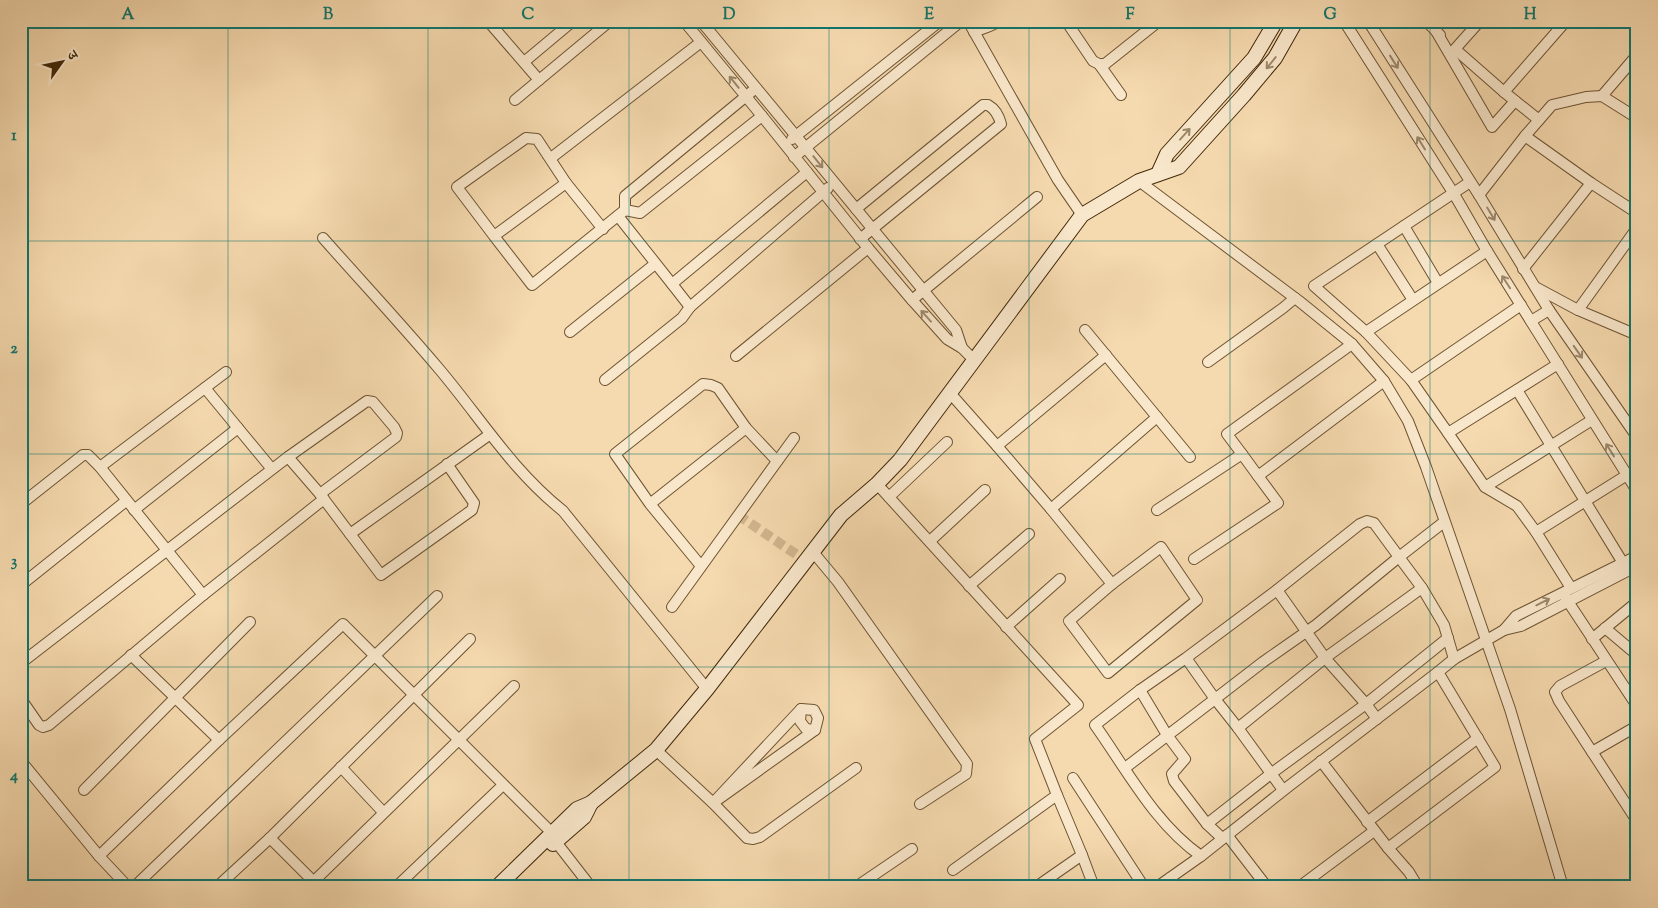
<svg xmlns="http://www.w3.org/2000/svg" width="1658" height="908" font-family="'Sorts Mill Goudy','Noto Serif Devanagari',serif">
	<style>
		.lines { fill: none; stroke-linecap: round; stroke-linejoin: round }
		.street-tunnel { stroke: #d2b68e; stroke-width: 10; stroke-dasharray: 10 5; stroke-linecap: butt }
		.street-casing { stroke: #6e5432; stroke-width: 12 }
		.secondary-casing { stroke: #412808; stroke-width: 16 }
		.street { stroke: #f9e7cb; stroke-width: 10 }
		.secondary { stroke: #f9e7cb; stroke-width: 14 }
		.oneway { stroke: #9d886a }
		.grid { fill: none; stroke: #0f766e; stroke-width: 1; stroke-opacity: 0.55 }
		.neatline { fill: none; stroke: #0f766e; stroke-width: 2 }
		.grid-label { font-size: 16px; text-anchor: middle; font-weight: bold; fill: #0f766e }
	</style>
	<rect width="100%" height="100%" fill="#f6daaf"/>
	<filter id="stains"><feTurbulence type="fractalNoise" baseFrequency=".004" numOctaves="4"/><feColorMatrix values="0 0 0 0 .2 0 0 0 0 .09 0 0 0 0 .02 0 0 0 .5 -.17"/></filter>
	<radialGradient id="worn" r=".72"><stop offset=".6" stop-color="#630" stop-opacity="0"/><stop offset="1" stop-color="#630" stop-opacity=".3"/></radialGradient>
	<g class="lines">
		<path class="street-tunnel" d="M738,515L806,561"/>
		<g class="street-casing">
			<g id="street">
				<path d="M488,21L539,80"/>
				<path d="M684,21L762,116L868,248L912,300L947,339L962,348L974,360"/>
				<path d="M701,21L956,330L962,348"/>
				<path d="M968,21L1058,180L1082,215"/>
				<path d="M1066,21L1093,61L1099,64H1105L1159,21"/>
				<path d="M1344,21L1454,194L1487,251L1637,491"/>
				<path d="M1368,21L1479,195L1549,310L1637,437"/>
				<path d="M1426,21L1440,35"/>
				<path d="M1480,21L1455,49L1504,92"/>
				<path d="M1436,31L1492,127L1515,101"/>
				<path d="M974,32C983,28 991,27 999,21"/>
				<path d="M524,62L573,21"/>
				<path d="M1099,64L1121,95"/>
				<path d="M1602,96L1637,55"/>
				<path d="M515,100L610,21"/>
				<path d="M1539,120L1504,92L1566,21"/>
				<path d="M1525,136L1552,105L1586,97L1602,96L1637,118"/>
				<path d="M792,139L940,21"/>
				<path d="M794,157L961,21"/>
				<path d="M551,158L701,42"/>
				<path d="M807,172L672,284L690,307L828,188"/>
				<path d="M1139,181L1299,301L1352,344"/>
				<path d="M1470,182L1314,286L1366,332L1487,251"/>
				<path d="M566,183L603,229"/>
				<path d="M1479,195L1525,136L1591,183L1637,213"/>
				<path d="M856,209L983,105H988C995,109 999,116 1001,124L860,239"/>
				<path d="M625,210L640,213L762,116"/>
				<path d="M618,216L672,284"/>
				<path d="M1404,226L1438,283"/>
				<path d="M494,236L457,187L526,138L537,139L566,183L494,236L532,285L625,210V196L756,88"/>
				<path d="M323,238C362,282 402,325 440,370C482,420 511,469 563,511L707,689"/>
				<path d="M1377,244L1413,300"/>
				<path d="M1523,269L1591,183"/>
				<path d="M1537,288L1578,310L1637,335"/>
				<path d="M912,300L1037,197"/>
				<path d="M1521,305L1411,380L1448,433L1558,364"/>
				<path d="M1578,310L1637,228"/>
				<path d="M1531,321L1549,310"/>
				<path d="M1085,330L1190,457"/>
				<path d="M570,332L655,264"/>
				<path d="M1366,332L1411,380"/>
				<path d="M736,356L868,248"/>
				<path d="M1208,362L1283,308L1295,298"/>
				<path d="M605,380L682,318L690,307"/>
				<path d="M205,388L271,468"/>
				<path d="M1517,390L1623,563"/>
				<path d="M950,393L997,446"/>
				<path d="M746,428L777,461"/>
				<path d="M1448,433L1485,487L1592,420"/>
				<path d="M1242,454L1258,476"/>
				<path d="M288,457L367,401L373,402L394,427L397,433L396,437L320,494"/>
				<path d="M100,467L226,372"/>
				<path d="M877,484L1078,705L1035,739L1057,795L953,870"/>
				<path d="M1485,487L1517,506L1536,532L1627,475"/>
				<path d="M889,497L947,442"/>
				<path d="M21,504L83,455H88L100,467L203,595"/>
				<path d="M650,504L615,454L703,384L711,385L718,388L746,428L650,504L701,566"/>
				<path d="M1051,509L997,446L1106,355"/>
				<path d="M134,510L238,428"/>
				<path d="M1157,510L1242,454L1227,434L1352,344L1384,381"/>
				<path d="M1536,532L1571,588"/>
				<path d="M350,534L489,435"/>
				<path d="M930,541L985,490"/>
				<path d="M1161,547L1197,600L1108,673L1069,621L1112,584Z"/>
				<path d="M813,552L838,582L967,764L966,774L920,804"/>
				<path d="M1194,559L1278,503L1258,476L1384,381L1408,421L1426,467L1510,709L1563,887"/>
				<path d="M1112,584L1051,509L1157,417"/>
				<path d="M21,585L126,501"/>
				<path d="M969,586L1029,534"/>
				<path d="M1422,588L1444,625L1454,659"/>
				<path d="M1277,590L1325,658L1366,704L1377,719"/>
				<path d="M1565,597L1637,706"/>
				<path d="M672,607L794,438"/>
				<path d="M1006,627L1060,579"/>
				<path d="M1605,628L1637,655"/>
				<path d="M1504,630L1516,616L1637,556"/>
				<path d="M1592,639L1637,602"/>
				<path d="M131,655L219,740"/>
				<path d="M1186,658L1277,590L1360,524L1367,521L1374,523L1399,557L1316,625L1263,662L1215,699L1186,658L1140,690L1095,725C1127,770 1155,824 1201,856L1289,786L1438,672L1454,659L1504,630L1521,626L1637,566"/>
				<path d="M1606,661L1560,686L1555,692L1559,701L1637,821"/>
				<path d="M21,663L288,457L320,494L381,575L472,510L474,503L447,464"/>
				<path d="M1140,690L1167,735L1185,759L1172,774L1174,781L1207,824L1272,773L1366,704L1448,638"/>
				<path d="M21,699L39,725L43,727L49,725L203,595L324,499"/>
				<path d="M801,709L814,710L818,718L815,730L713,803Z"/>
				<path d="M801,709L800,721L806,729L815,730"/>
				<path d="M1238,728L1325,658L1422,588L1399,557L1444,522"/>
				<path d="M656,750L713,803L747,838L753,839L760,837L856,768"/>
				<path d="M1592,752L1637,726"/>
				<path d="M21,761L99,856L128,887"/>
				<path d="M1321,761L1388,848L1495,767L1438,672"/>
				<path d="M341,767L383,812"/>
				<path d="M1125,768L1215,699L1238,728L1283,790"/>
				<path d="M1073,778L1144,887"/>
				<path d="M84,790L250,622"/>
				<path d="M1367,822L1478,738"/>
				<path d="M1207,824L1222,838"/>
				<path d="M1227,835L1267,887"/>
				<path d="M270,838L313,881"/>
				<path d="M556,842L591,887"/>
				<path d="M1388,848L1409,872L1418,887"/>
				<path d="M1082,855L1094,887"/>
				<path d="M99,856L219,740L343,624L552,833"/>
				<path d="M1170,878L1177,887"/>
				<path d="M134,887L437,596"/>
				<path d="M217,887L270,838L470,639"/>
				<path d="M308,887L514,686"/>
				<path d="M396,887L503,785"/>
				<path d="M856,887L912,849"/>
				<path d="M1036,887L1082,855L1057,795"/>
				<path d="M1157,887L1201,856"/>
				<path d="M1299,887L1374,831"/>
			</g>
		</g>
		<g class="secondary-casing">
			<g id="secondary">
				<path d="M1158,174L1167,154L1254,58L1276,21"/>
				<path d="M553,844L584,817L591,803"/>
				<path d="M497,887L577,809L591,803L656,750L707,689L841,515L877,484L900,460L1082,215L1139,181L1179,167L1244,95L1275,58L1296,21"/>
			</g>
		</g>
		<use href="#street" class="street"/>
		<use href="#secondary" class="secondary"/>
	</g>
	<defs><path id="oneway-shaft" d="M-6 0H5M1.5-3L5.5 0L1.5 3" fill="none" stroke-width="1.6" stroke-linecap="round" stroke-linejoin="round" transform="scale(1.25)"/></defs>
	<g class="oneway">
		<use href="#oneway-shaft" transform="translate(1394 62) rotate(58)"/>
		<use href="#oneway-shaft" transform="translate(1271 63) rotate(129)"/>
		<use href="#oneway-shaft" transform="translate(734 82) rotate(-129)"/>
		<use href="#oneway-shaft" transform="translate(1185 134) rotate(-48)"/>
		<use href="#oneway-shaft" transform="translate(1421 143) rotate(-122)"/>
		<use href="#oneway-shaft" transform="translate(818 162) rotate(51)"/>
		<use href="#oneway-shaft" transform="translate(1491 214) rotate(59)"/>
		<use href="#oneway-shaft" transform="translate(1506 282) rotate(-123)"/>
		<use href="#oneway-shaft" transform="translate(926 316) rotate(-132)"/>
		<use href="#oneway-shaft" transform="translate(1578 352) rotate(55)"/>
		<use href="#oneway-shaft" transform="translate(1610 450) rotate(-122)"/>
		<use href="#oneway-shaft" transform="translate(1543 602) rotate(-27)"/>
	</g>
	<path class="grid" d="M228,21V887M428,21V887M629,21V887M829,21V887M1029,21V887M1230,21V887M1430,21V887M21,241H1637M21,454H1637M21,667H1637"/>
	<rect width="1658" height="908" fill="none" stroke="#f6daaf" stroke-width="55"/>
	<g transform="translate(62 62) rotate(57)" stroke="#f9e7cb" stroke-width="4" paint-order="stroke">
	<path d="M0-4L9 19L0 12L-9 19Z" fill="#412808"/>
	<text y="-8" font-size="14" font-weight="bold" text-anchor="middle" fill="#412808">उ</text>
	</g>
	<rect x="28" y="28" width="1602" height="852" class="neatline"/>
	<g class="grid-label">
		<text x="128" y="19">A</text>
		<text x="328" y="19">B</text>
		<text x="528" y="19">C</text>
		<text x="729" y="19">D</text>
		<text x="929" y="19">E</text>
		<text x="1130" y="19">F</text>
		<text x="1330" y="19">G</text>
		<text x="1530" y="19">H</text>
		<text x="14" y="140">1</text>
		<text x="14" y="353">2</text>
		<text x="14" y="566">3</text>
		<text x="14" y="780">4</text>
	</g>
	<rect width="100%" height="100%" filter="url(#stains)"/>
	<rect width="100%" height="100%" fill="url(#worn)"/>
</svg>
